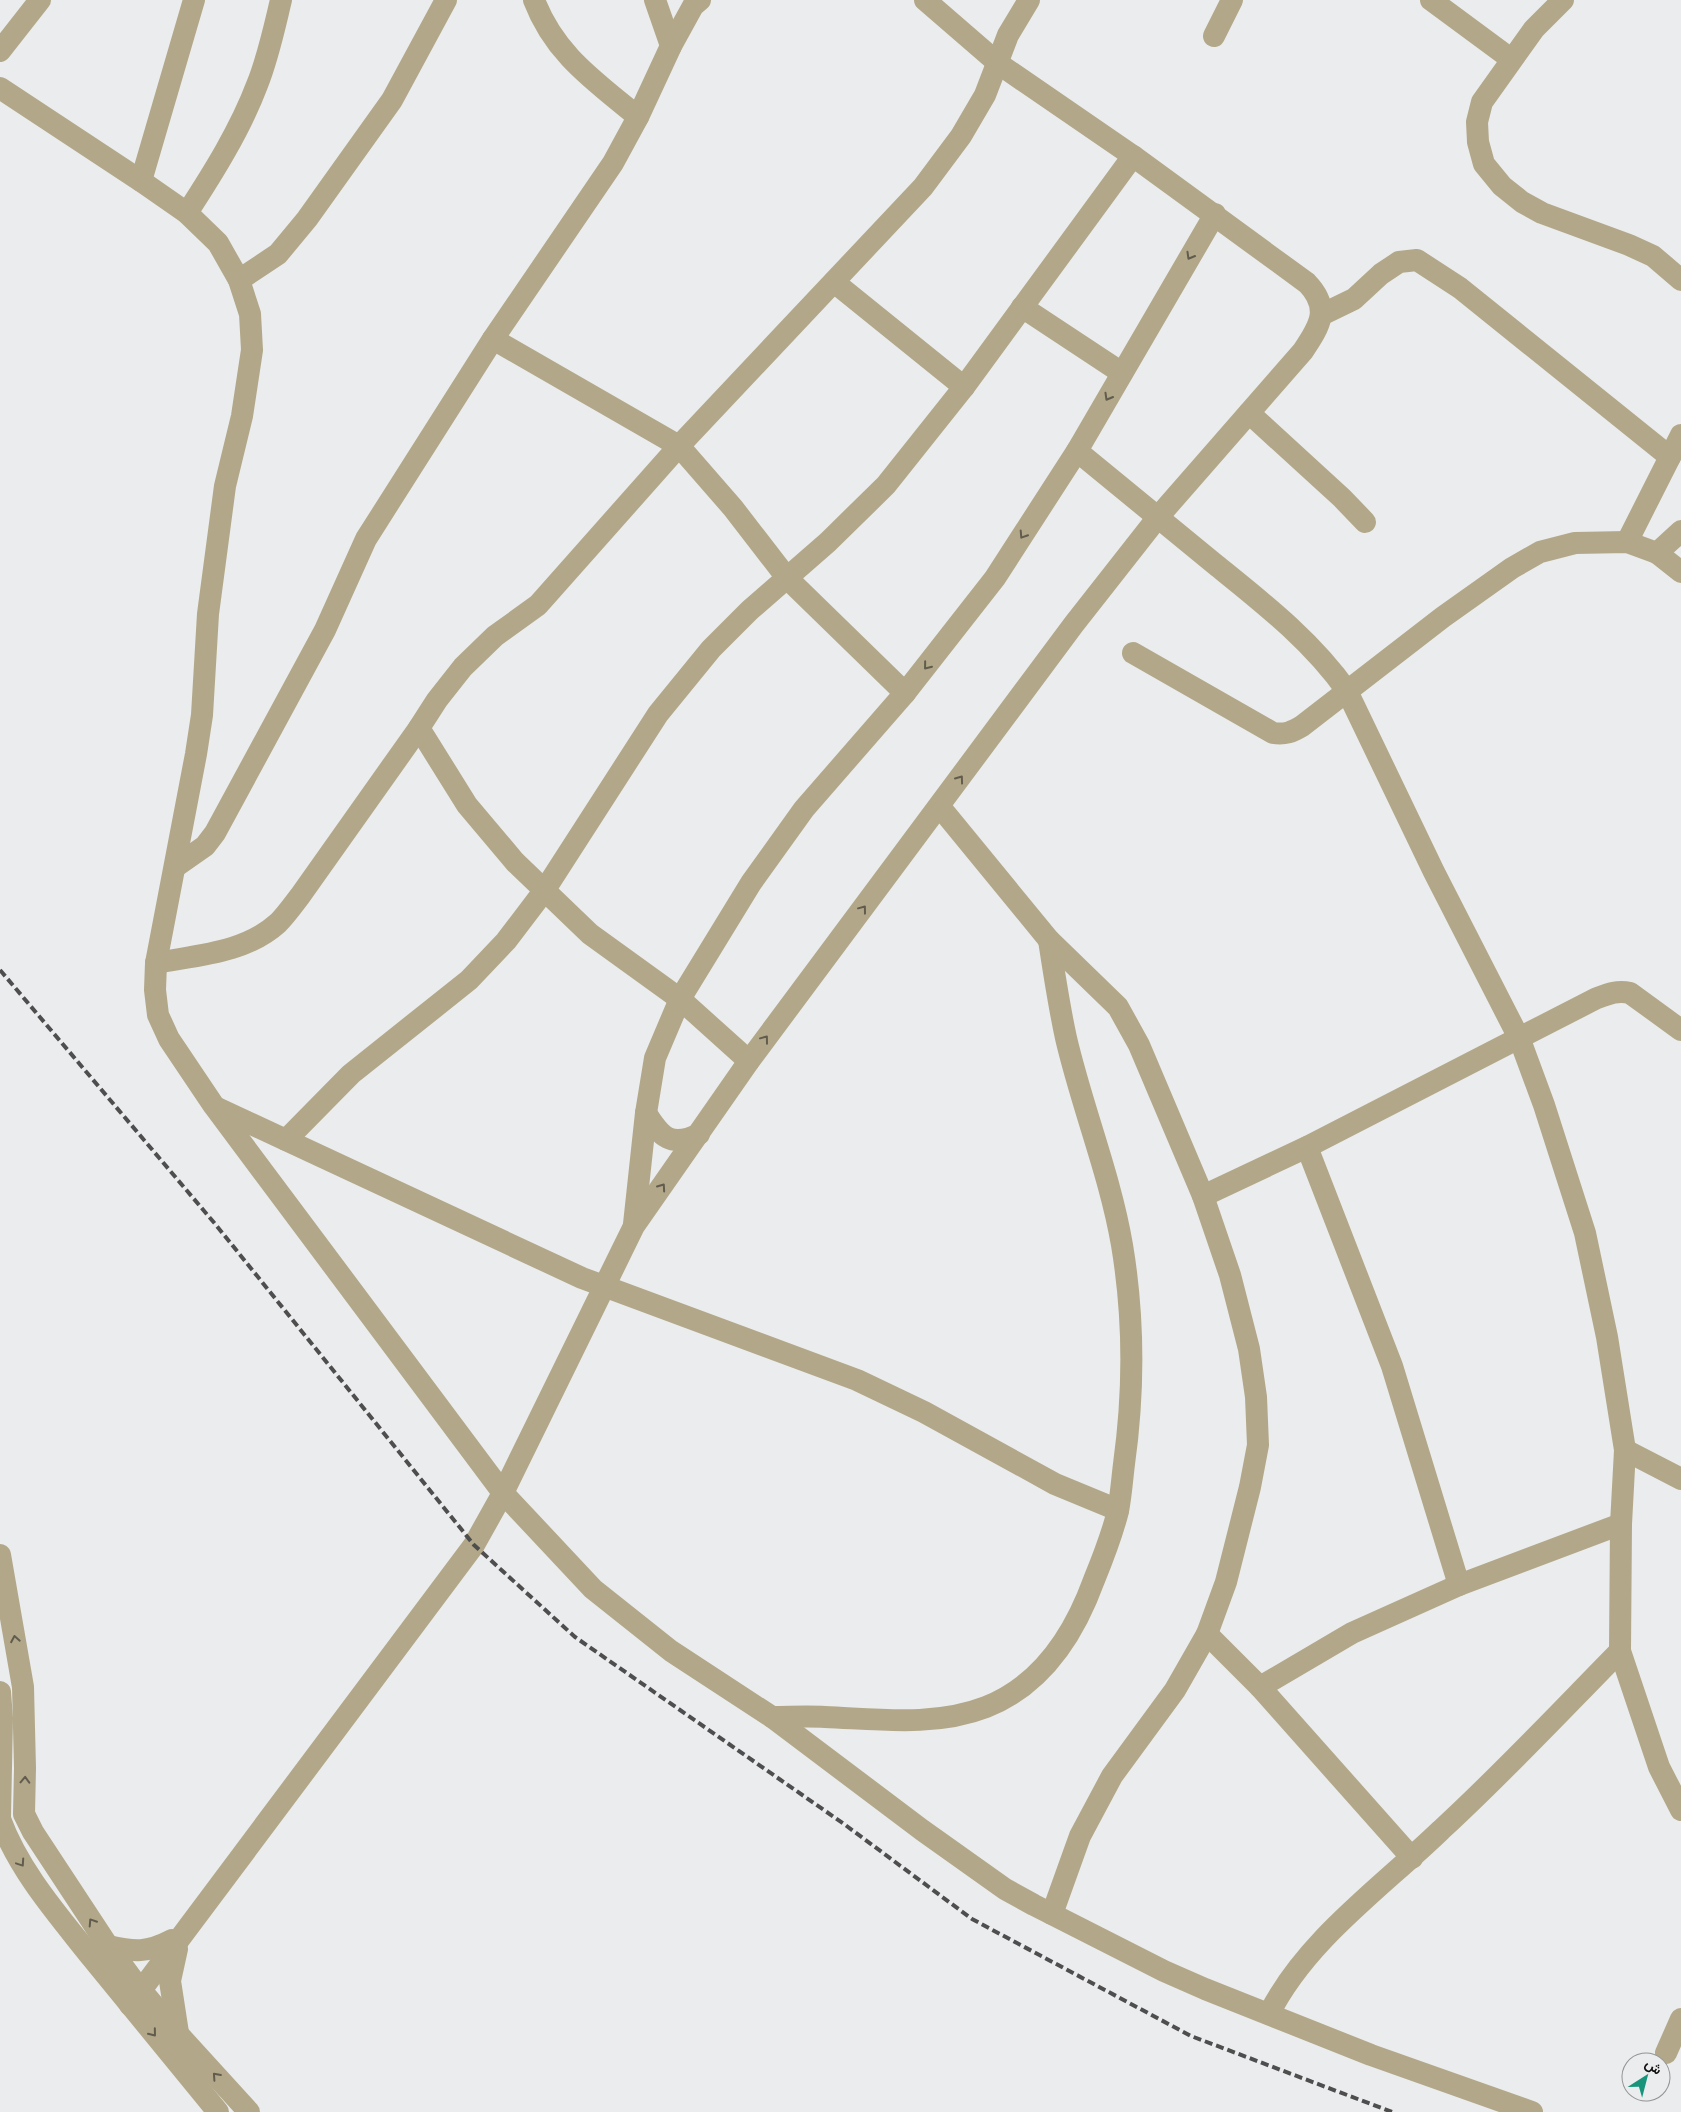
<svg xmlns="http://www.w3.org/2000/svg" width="1681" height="2112" font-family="'Open Sans',Vazirmatn,sans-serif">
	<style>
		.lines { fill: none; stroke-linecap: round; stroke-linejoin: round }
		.minor { stroke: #b2a889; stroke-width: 22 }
		.rail { stroke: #4e4e4f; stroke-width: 4; stroke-dasharray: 8 4; stroke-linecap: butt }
		.oneway { stroke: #615c4d }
	</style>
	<rect width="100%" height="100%" fill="#ebeced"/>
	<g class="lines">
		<g class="minor">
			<path d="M534,0C555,55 595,81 638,117"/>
			<path d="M655,0L671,46"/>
			<path d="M1431,0L1511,59"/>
			<path d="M1563,0L1534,29L1482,102L1477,122L1478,142L1484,164L1502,186L1522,202L1542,213L1629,245L1653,256L1681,280"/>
			<path d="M1214,36L1232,0"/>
			<path d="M0,51L40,0"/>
			<path d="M0,88L141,181L187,213L218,243L239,280L250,314L252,350L242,416L225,486L208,614L202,715L196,754L156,963L155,990L158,1015L169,1039L214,1106L503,1493L593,1589L671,1651L772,1717L922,1830L1005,1889L1034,1905L1164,1971L1205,1989L1371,2055L1532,2112"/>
			<path d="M141,181L194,0"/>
			<path d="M187,213C213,173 240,130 257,85C268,58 274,29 281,0"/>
			<path d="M239,280L278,254L307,219L392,100L446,0"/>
			<path d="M834,282L964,387"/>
			<path d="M1022,307L1122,373"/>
			<path d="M1321,315L1354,299L1381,274L1399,262L1417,260L1460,288L1670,457"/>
			<path d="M493,339L679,446L733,508L787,578L905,693"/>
			<path d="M1249,413L1342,498L1365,522"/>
			<path d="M1077,451C1123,489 1169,527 1216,565C1263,603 1312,641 1347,691L1434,872L1520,1040L1544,1105L1585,1233L1607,1337L1625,1450L1621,1524L1620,1651L1659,1767L1681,1810"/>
			<path d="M1627,542L1681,435"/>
			<path d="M1657,553L1681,531"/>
			<path d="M1133,653L1273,733C1285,735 1292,732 1302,726L1443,617L1512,568L1540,552L1575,543L1627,542L1657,553L1681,572"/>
			<path d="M419,728L467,805L515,862L590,934L680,999L749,1061"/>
			<path d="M940,807L1049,940L1118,1007L1139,1045L1203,1196L1230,1275L1249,1349L1256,1397L1258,1445L1250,1487L1226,1582L1207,1634L1175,1690L1112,1776L1080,1836L1052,1914"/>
			<path d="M175,867L205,846L215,833L325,630L366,539L493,339L613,163L638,117L671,46L693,6L700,0"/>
			<path d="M156,963C198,955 245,953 278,923C286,915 293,905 300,896L419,728L437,700L463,667L495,636L538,605L679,446L923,187L961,136L985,95L1008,35L1029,0"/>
			<path d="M217,1108L582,1278L857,1380L924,1412L1055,1484L1118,1510"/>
			<path d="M646,1113C661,1137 671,1148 699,1134"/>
			<path d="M286,1140L351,1074L469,980L506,941L544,891L658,714L711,649L750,610L828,542L886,485L964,387L1133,156"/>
			<path d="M1307,1147L1392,1366L1459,1585"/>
			<path d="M1203,1196L1307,1147L1595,999C1608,994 1617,990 1630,993L1681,1030"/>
			<path d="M634,1224L646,1113L655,1058L680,999L751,883L804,809L905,693L995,578L1077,451L1215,214"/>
			<path d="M1625,1450L1681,1479"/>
			<path d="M0,1555L23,1687L25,1768L24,1814L33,1832L108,1946L136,1984L178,2034L249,2112"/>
			<path d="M1207,1634L1260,1687L1412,1858"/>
			<path d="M1260,1687L1352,1633L1459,1585L1621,1524"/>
			<path d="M0,1692L2,1718L0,1816"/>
			<path d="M772,1717C790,1717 807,1716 825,1717C877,1719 935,1727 986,1707C1042,1685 1074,1635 1094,1580C1103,1558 1112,1535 1118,1511C1121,1496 1122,1480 1124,1464C1134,1392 1134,1317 1122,1245C1110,1175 1082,1107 1066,1038C1059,1006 1054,973 1049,940"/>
			<path d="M0,1819C19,1871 58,1915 92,1958C134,2010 176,2061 218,2112"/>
			<path d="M108,1946C135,1952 147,1953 172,1940"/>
			<path d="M177,1949L170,1981L178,2033"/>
			<path d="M130,2005L474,1545L503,1493L634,1226L749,1061L1074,624L1158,517L1303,351C1320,326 1331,308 1307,283L1133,156L999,64L925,0"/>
			<path d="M1269,2014C1306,1940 1382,1887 1441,1830C1503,1773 1561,1711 1620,1651"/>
			<path d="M1666,2053L1681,2019"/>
		</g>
		<path class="rail" d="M0,970L216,1225L474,1545L575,1637L844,1824L972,1919L1191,2036L1392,2112"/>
	</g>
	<defs><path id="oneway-chevron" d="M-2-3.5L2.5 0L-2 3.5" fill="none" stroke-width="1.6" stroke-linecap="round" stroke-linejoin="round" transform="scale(1.25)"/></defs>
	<g class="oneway">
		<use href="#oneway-chevron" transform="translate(1190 256) rotate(120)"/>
		<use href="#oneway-chevron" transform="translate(1108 397) rotate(120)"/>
		<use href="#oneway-chevron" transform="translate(1023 535) rotate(123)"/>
		<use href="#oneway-chevron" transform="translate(927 666) rotate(129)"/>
		<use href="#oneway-chevron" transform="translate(960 779) rotate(-54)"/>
		<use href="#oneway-chevron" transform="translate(863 909) rotate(-53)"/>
		<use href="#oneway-chevron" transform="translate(765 1039) rotate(-53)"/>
		<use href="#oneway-chevron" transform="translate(662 1187) rotate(-55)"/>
		<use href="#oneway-chevron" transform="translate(15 1639) rotate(-100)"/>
		<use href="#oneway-chevron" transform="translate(25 1780) rotate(-88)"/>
		<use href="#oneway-chevron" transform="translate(21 1863) rotate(56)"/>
		<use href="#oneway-chevron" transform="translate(92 1922) rotate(-123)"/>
		<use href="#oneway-chevron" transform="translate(153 2033) rotate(51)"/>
		<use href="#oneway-chevron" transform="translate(216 2076) rotate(-132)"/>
	</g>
	<g transform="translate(1646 2077) rotate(36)"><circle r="24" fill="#ebeced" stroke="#939495"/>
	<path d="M0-4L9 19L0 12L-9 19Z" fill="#18947b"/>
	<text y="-8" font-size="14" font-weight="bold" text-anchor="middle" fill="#101011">ش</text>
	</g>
</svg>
